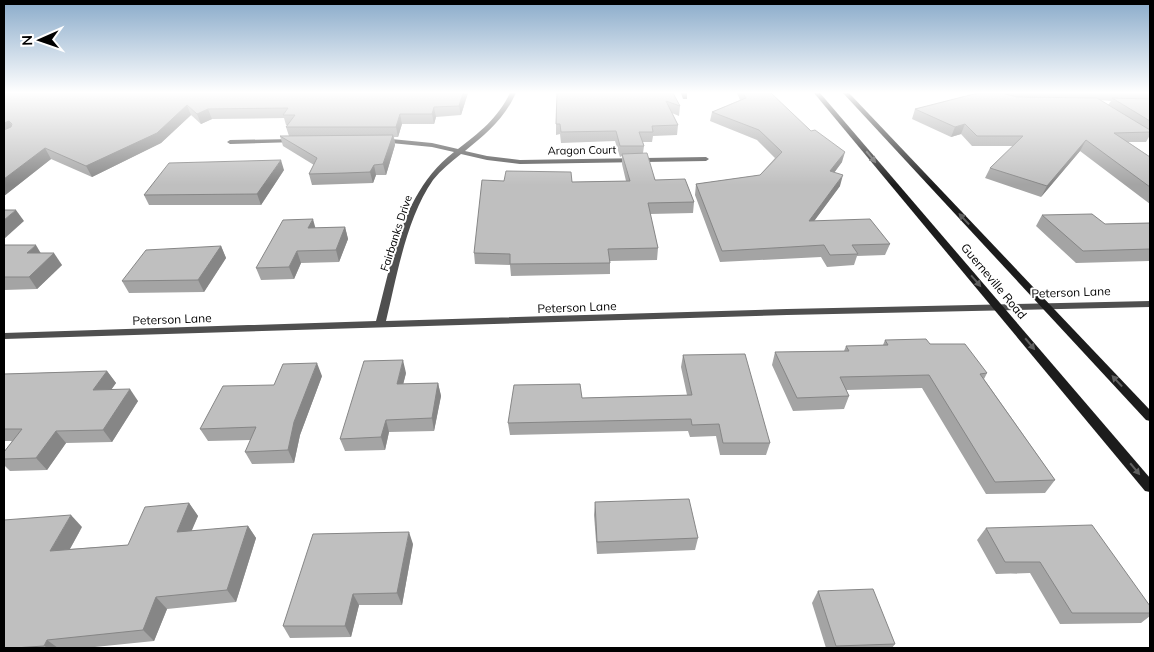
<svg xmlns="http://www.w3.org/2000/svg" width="1154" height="652" font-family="Mulish,sans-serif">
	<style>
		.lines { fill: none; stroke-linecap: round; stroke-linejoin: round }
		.lane { fill: #4f4f4f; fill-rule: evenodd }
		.street { fill: #4f4f4f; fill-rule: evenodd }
		.secondary { fill: #1c1c1c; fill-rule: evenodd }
		.wall { fill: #a4a4a4; fill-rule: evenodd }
		.shaded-wall { fill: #868686 }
		.building { fill: #bfbfbf; stroke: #868686 }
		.oneway { fill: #606060 }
		.labels { text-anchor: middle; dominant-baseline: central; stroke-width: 4; stroke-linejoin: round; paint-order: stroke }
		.far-street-label { font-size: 11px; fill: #000; stroke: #fff }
		.street-label { font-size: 12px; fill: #000; stroke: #fff }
	</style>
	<rect width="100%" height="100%" fill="#fff"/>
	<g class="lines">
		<path class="lane" d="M681,93H687V99H683Z"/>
		<g class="street">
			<path d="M510,93H516C504,119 486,134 465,151L487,156L520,160L706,157L709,159L706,161L520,164L487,160L461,154C451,162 441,170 433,180C406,219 397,276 386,321L787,309L1150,301V307L787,315L4,339V333L376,321C392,261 402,192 454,152L432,147L381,142L378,140L381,138L432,143L458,149C479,133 498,118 510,93Z"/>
			<path d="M294,139L297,141L296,142L230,144L227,142L230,140Z"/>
		</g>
		<g class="secondary">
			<path d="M814,93H820L1150,478V492L1145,491Z"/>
			<path d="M843,93H849L1150,410V421L1146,420Z"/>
		</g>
	</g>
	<g class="wall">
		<path d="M4,93H468L461,115L436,117L434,124H402L398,137H394L395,145L386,175H376L373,183L312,185L309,174L314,165L283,146L280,136H289L286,127L288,125H286L284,118L212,119L201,124L191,115L161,143L92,177L51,159L4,196Z"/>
		<path d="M673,93L680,106L679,116L672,113L678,125L677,135L653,136L652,142H643L644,146L643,153L655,180L694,202L693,213L650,214L658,248L657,260L610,261V274L511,276L510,265L475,264L474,253L572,182L626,181L622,164V156L620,157L615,141L561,143L560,134L556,135V124Z"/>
		<path d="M737,93H771L842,162L834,173L840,186L814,221L890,244L885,255L857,256L854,265L827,267L821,257L720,262L695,195L696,184L760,175L775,158L757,140L710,121L712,112L740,100Z"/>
		<path d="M978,93H1150V135L1146,142H1128L1150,157V204L1080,151L1041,197L985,178L990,168L1013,146H972L961,134L951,137L912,119L915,109ZM1100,100L1111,101L1108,105Z"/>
		<path d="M284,170L261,205H149L144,195Z"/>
		<path d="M1042,215L1105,224L1150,223V262L1149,261L1076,263L1036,226Z"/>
		<path d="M345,227L348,239L339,262L301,263L294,279L261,280L256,268L316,228Z"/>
		<path d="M4,245L41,253L62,265L37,289L4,290Z"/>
		<path d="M221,246L226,258L204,292L129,293L122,281Z"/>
		<path d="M885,340L930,344L987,373L984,379L1055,480L1045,493L986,494L922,388L846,390L849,396L844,409L793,411L772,365L775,352L844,351L846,346L883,345Z"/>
		<path d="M683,355L770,443L766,455H720L716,436L690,437L688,431L510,435L508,423L582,398L687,395L681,367Z"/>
		<path d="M107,371L116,383L111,390L138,401L112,442L66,443L47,470L10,471L4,465V452L12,441H4V374Z"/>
		<path d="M406,373L403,384L438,383L441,396L434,431L389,432L385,450L345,451L340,439Z"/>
		<path d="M322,376L300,435L294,463L252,464L245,452L251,440L208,441L200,429L274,385Z"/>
		<path d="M595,502L698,538L695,550L597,554L594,515Z"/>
		<path d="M189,503L198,516L191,531L248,526L256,538L236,602L167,609L154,641L85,648H4L82,527L70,549L128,545Z"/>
		<path d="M986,528L1150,613V616L1141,623L1060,624L1030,573L996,574L977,540Z"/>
		<path d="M413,544L402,605H359L351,637L290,638L283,626Z"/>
		<path d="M818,591L895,644L892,648H826L812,603Z"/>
	</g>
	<g class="shaded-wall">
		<path d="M463,93H468L461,115L459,106Z"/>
		<path d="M187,105L191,115L161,143L92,177L86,166Z"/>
		<path d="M434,107L436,117L434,124L432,114Z"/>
		<path d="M208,109L212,119L201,124L197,114Z"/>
		<path d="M400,114L402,124L398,137L396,127Z"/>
		<path d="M9,121L15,131L4,136V123Z"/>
		<path d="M965,124L961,134L951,137L955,127Z"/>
		<path d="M393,135L395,145L386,175L383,164Z"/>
		<path d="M1086,140L1080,151L1041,197L1047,186Z"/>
		<path d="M45,148L51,159L4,196V179Z"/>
		<path d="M845,152L842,162L827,182L830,171Z"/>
		<path d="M281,160L284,170L261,205L257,194Z"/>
		<path d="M374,165L376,175L373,183L370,172Z"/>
		<path d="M843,175L840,186L806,232L809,221Z"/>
		<path d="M16,210L24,221L4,239V220Z"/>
		<path d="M313,219L316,230L308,228Z"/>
		<path d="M345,227L348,239L339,262L336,250Z"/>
		<path d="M36,245L43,257L27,253Z"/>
		<path d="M221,246L226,258L204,292L198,280Z"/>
		<path d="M297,251L301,263L294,279L289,267Z"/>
		<path d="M54,253L62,265L37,289L29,277Z"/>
		<path d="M403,360L406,373L400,397L397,384Z"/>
		<path d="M317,363L322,376L300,435L294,463L288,450L294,422Z"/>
		<path d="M107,371L116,383L102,402L93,390Z"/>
		<path d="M438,383L441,396L434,431L432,418Z"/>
		<path d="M130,389L138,401L112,442L103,430Z"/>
		<path d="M386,420L389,432L385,450L381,437Z"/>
		<path d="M56,431L66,443L47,470L36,458Z"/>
		<path d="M189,503L198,516L186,544L177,532Z"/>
		<path d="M71,515L82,527L62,563L50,551Z"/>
		<path d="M248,526L256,538L236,602L227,590Z"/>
		<path d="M409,532L413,544L402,605L397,593Z"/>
		<path d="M353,594L359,605L351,637L345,626Z"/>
		<path d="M156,597L167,609L154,641L143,630Z"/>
		<path d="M47,640L58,648H48L44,646Z"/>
	</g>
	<g class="building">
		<path d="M4,93H463L459,106L434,107L432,114H400L396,127H286L295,115H283L288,108L208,109L197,114L187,105L157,133L86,166L45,148L4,179V130L11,127L12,124L9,121L4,123Z"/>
		<path d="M557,93H673L680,106L666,101L678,125L652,126L653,132H639L644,146H620L616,131L561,132L560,124H556Z"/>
		<path d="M743,93H771L811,131L815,130L845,152L830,171L843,175L809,221L870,219L890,244L852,245L858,254L830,255L824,245L722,251L696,184L760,175L782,152L759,130L712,112L746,98Z"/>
		<path d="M978,93H1002L1017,97L1097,98L1150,130V132L1114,133L1150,157V187L1086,140L1047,186L990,168L1023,136H977L965,124L955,127L915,109Z"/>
		<path d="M1112,98L1150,99V121Z"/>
		<path d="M393,135L383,164L374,165L370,172L345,173L309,174L317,158L280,136Z"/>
		<path d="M647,153L655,180L685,179L694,202L648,203L658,248L608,249L610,263L510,264V254L474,253L482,180L504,181L506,171L571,172L572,182L630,181L622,154Z"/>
		<path d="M281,160L257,194L144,195L169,163Z"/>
		<path d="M4,210H16L4,220Z"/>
		<path d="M1092,214L1105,224L1150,223V249L1083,251L1042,215Z"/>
		<path d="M313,219L308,228L345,227L336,250L297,251L289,267L256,268L283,220Z"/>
		<path d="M4,245H36L27,253H54L29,277H4Z"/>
		<path d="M221,246L198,280L122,281L146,250Z"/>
		<path d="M926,339L930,344H965L987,373L980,374L1055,480L995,482L929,375L840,377L849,396L797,398L775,352L849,351L846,346L888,345L885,340Z"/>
		<path d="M745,354L770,443H723L719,424L692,425L691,419L508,423L514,385L580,384L582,398L692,395L683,355Z"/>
		<path d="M403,360L397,384L438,383L432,418L386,420L381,437L340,439L364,361Z"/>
		<path d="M317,363L294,422L288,450L245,452L256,427L200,429L223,386L274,385L283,364Z"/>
		<path d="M107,371L93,390L130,389L103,430L56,431L36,458L4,459V452L22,429H4V374Z"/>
		<path d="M689,499L698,538L597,542L595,502Z"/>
		<path d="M189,503L177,532L248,526L227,590L156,597L143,630L47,640L44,646L14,648H4V520L71,515L50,551L128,545L145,507Z"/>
		<path d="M1092,525L1150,606V613H1072L1040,562H1005L986,528Z"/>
		<path d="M409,532L397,593L353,594L345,626H283L313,534Z"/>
		<path d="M873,589L895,644L836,646L818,591Z"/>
	</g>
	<defs><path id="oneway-solid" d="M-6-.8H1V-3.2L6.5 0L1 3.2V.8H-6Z" transform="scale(1.25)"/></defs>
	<g class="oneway">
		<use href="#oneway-solid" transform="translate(871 157) rotate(50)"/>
		<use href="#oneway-solid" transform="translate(964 219) rotate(-133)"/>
		<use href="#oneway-solid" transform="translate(976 281) rotate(49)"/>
		<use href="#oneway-solid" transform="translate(1030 344) rotate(50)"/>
		<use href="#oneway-solid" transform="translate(1117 381) rotate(-133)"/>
		<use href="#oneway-solid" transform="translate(1135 469) rotate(50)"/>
	</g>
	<linearGradient id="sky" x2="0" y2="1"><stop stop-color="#8aabca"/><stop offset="0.5" stop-color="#fff"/><stop offset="1" stop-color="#fff" stop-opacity="0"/></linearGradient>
	<rect width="1154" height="185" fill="url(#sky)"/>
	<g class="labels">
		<g class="far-street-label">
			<text transform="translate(582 150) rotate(-1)">Aragon Court</text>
			<text transform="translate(396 233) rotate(-72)">Fairbanks Drive</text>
		</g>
		<g class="street-label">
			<text transform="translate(994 281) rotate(50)">Guerneville Road</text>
			<text transform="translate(1071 292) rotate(-2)">Peterson Lane</text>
			<text transform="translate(577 307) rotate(-2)">Peterson Lane</text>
			<text transform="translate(172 319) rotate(-2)">Peterson Lane</text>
		</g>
	</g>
	<rect width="1154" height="652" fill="none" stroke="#000000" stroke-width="10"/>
	<g transform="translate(40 40) rotate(268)" stroke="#ffffff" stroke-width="4" paint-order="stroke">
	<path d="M0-4L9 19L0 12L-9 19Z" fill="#000000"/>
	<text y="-8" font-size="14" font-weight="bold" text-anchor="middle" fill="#000000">N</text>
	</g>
</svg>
